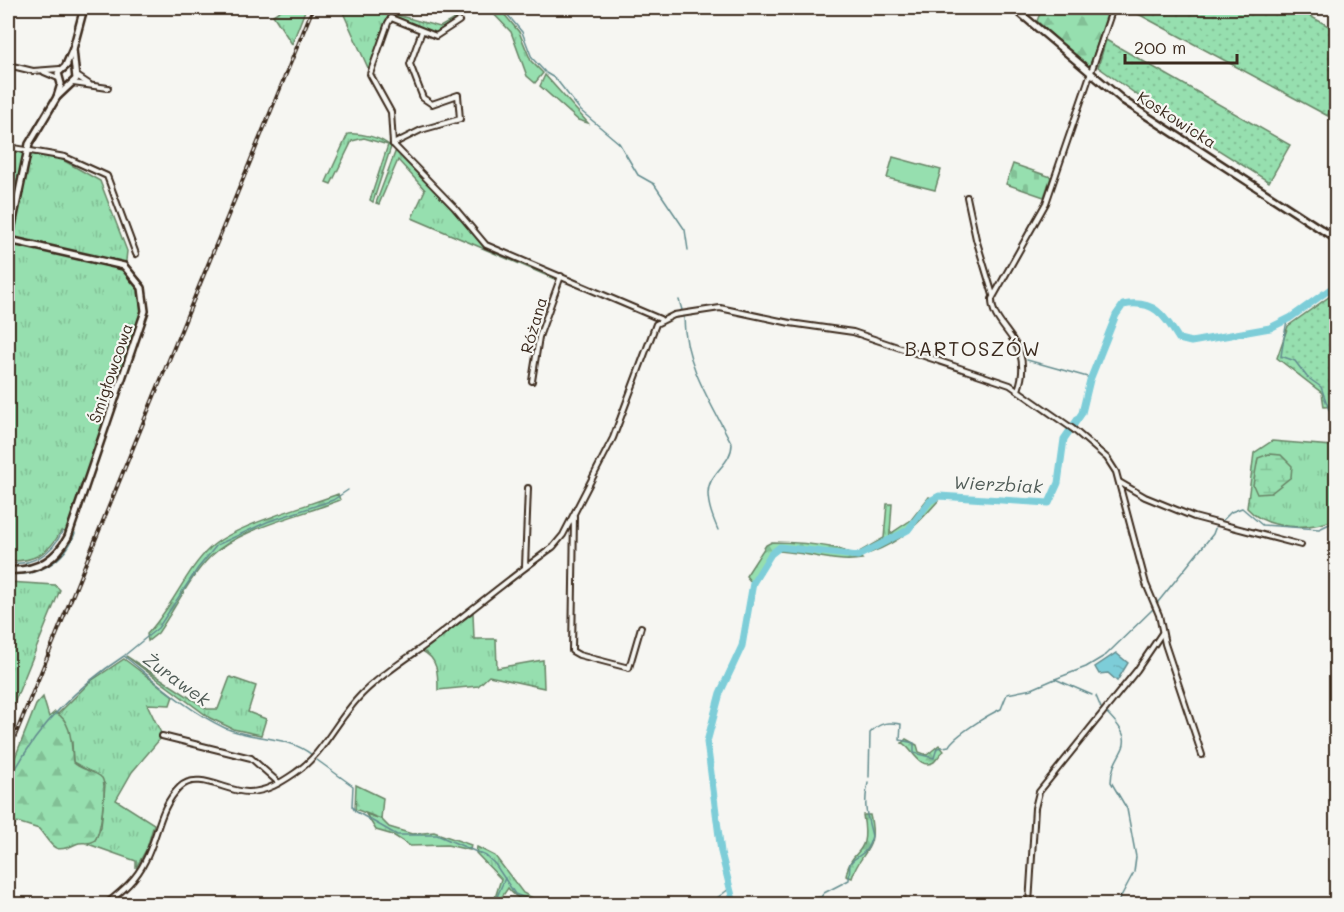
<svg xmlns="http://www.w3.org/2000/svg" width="1344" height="912" font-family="Mali,sans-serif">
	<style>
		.grass { fill: url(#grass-tufts); stroke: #688466; stroke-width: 1.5 }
		.forest { fill: url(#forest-firs); stroke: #688466; stroke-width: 1.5 }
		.wetland { fill: url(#wetland-marsh); stroke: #688466; stroke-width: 1.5 }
		.cemetery { fill: url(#cemetery-stones); stroke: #688466; stroke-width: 1.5 }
		.park { fill: url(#park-dots); stroke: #688466; stroke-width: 1.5 }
		.pitch { fill: #96dfaf; stroke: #688466; stroke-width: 1.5 }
		.water { fill: url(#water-ripples); stroke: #638c8e; stroke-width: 1.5 }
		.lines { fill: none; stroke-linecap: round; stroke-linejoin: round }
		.stream { stroke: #638c8e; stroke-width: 1.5 }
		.river { stroke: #7dcdd8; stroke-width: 7 }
		.minor-casing { stroke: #3b2a1e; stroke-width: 8 }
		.tertiary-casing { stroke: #3b2a1e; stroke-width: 10 }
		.minor { stroke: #f6f6f2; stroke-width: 4 }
		.tertiary { stroke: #f6f6f2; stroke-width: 5 }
		.rail-casing { stroke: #3b2a1e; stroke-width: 4 }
		.rail { stroke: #f6f6f2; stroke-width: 1.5; stroke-dasharray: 4.5; stroke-linecap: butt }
		.labels { text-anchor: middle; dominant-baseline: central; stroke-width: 4.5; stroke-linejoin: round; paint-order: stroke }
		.street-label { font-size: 16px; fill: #3b2a1e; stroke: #f6f6f2 }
		.water-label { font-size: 18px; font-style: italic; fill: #4f5b56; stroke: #f6f6f2 }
		.quarter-label { font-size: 20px; letter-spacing: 1.5px; fill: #3b2a1e; stroke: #f6f6f2 }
	</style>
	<defs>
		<pattern id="grass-tufts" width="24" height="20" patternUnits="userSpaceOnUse" patternTransform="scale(1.5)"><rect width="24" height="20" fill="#96dfaf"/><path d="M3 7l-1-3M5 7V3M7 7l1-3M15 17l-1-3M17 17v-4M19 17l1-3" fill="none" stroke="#82c096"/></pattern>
		<pattern id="forest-firs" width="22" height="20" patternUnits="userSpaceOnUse" patternTransform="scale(1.5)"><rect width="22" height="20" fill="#96dfaf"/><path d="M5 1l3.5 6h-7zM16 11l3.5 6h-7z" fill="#82c096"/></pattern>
		<pattern id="wetland-marsh" width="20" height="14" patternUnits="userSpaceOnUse" patternTransform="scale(1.5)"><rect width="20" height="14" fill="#96dfaf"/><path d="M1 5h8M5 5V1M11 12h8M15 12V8" fill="none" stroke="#82c096"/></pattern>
		<pattern id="cemetery-stones" width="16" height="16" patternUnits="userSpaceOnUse" patternTransform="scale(1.5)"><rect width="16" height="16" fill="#96dfaf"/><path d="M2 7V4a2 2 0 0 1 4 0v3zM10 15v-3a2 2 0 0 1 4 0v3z" fill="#82c096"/></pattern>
		<pattern id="park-dots" width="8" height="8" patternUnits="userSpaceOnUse" patternTransform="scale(1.5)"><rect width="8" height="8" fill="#96dfaf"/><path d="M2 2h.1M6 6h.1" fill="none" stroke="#82c096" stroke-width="1.8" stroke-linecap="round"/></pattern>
		<pattern id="water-ripples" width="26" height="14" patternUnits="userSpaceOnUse" patternTransform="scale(1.5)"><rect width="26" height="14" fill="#7dcdd8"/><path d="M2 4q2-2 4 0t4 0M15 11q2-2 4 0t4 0" fill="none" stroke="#6db0b9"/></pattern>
	</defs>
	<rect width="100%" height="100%" fill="#f6f6f2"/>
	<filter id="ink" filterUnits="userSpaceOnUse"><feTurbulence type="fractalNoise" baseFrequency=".0167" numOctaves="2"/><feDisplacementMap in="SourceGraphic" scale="12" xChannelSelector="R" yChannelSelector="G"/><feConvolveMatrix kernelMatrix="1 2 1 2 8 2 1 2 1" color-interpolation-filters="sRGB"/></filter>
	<g filter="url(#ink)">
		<g class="grass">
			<path d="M284,8H306L292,44L273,15Z"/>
			<path d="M341,8H372L440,27L474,8H478L435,33L388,17L369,70Z"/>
			<path d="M488,8H499L519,32L531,61L543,73L535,83L527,76L511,32Z"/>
			<path d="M545,75L588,123L578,120L540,86Z"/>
			<path d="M348,134C360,133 382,137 391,147L373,202L370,200L388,145L364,138L352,141L331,184L326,182Z"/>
			<path d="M8,150L61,159L100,181L127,251L125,270L138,285L142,310L66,532L61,531C49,554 33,562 8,561Z"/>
			<path d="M396,150L451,208L481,243L557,278V280L412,218L425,190L398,160L379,204L376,203Z"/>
			<path d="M1272,441L1332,446L1336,480V519C1310,530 1267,531 1247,508L1254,453Z"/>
			<path d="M929,497L938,501C916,526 902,541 870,553L861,551L884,538L887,504H892L890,534L911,520Z"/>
			<path d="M8,582L55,585L60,590L8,718Z"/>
			<path d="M473,613L474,639H496L497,668L543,660L544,688L489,676L478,686L438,690C438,674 438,658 422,651Z"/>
			<path d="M126,656L207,709H218L230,677L256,686L248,712L266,719L261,735L233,729L210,718Z"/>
			<path d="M124,659L173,696L170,705L147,704L161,733L160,739L132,772L116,800L154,824L147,848L136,868V861L88,844L95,840L101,827L105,785L101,778L73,762L72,742L58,714L91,681Z"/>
			<path d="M366,814L381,819L389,827L412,834L434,832L471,845L470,850L447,845L410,846L393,835L376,830Z"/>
			<path d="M477,847L495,856L523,893L544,904C529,905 517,900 508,888L497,904H493L501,879L476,853Z"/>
		</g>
		<g class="forest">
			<path d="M1042,8H1109L1089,69L1037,21Z"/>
			<path d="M338,494L340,500C301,516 241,527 210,557C189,578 175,609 158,633L148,641L147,634C172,608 186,570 210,548C233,526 306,506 338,494Z"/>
			<path d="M772,542C794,542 815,544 836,548C843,550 847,553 855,553L862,559C834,564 804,551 775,551L751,582L746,576L766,545Z"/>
			<path d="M43,697L49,717L55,712C73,722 71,744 73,762C81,771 94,770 102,778C107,785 101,835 94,841C88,845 82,841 76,844C52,856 52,844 39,829L17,822L8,831V775L36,705Z"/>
			<path d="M906,739L917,745L919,752L927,755L939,745L944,751C940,754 937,759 934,762C919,771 912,747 902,743Z"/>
			<path d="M356,785L383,798L381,819L355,809Z"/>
			<path d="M863,815H870C879,852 860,850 852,878L846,876C851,845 871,860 863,815Z"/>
		</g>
		<path class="wetland" d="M1269,454L1281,455L1292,466L1291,477L1271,493L1257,494L1253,485L1258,458Z"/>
		<path class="cemetery" d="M1013,164L1051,177L1044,197L1006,184Z"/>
		<g class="park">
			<path d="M1127,8H1295L1336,30V78L1328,116Z"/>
			<path d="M1106,40L1290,145L1269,182L1182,127L1098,67Z"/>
			<path d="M1336,292V406L1324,407L1322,393L1277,358L1288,326Z"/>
		</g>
		<path class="pitch" d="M893,157L941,170L935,190L887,178Z"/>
		<path class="water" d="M1116,653L1128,663L1117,681L1108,673L1099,674L1095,667Z"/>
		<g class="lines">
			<g class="stream">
				<path d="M502,8L522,32L532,58L545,72"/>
				<path d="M546,73L556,79L581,111L619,143L638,175L654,184L685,230L688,250"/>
				<path d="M679,300L682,310"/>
				<path d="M684,317C684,362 711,404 732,444C732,464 708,473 708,493C708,506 713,518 718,530"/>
				<path d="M1287,320L1281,356L1295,361L1307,377L1321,387L1333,421L1336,463"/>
				<path d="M1027,360L1091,378"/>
				<path d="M1220,523L1231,512L1242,508L1262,525L1319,529L1336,521"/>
				<path d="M8,563C31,566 52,554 62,532"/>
				<path d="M8,574C37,577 65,562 75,533"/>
				<path d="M1158,602L1213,534L1216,526"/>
				<path d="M125,655L158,628L198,568L217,545L267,522L333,500L348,490"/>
				<path d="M1092,695L1055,679L1086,667L1106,655L1153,609"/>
				<path d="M1096,696L1101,708"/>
				<path d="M1107,713C1143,749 1112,747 1111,782L1127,809L1136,857L1134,872L1119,900"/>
				<path d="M317,760L353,786L352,806L355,811L397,835H437L486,856L495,864L515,894L540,904"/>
				<path d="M869,777L870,733C880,722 887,722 901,724L900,740L914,743V753L934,758L937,748L949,746C954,736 989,714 1001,709L1007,694L1032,689L1055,679"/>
				<path d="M8,784C33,731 75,688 124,656C155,681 188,711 225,728C252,740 288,735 312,755"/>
				<path d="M494,904L505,878"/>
				<path d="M687,904L713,901L729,889"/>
				<path d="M778,904H798"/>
				<path d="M801,904L804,900L821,897L824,893L849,880L850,863C861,852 866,857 872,836C867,815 863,807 868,783"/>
			</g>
			<path class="river" d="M734,904L721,852L707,742L720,693L742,646L753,583L771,554L780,547L858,556L908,530L930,501L939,496L1049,503L1058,483L1064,439L1082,413L1090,380L1116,315L1123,305C1154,299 1164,315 1179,339L1191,342L1270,328L1290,318L1336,285"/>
			<g class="minor-casing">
				<g id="minor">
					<path d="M8,65L33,71L60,69"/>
					<path d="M44,72L58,78"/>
					<path d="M77,76L89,84"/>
					<path d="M73,83L108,88"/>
					<path d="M393,144L454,207L486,245L660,319"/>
					<path d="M393,144L391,112L370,74L388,23L391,18L436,36L459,21"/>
					<path d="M393,144L421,130L460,119L458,95L432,104L423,98L410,64L422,31"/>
					<path d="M8,147L65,157L107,176L136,254"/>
					<path d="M967,197L976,239L993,295"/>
					<path d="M532,381L539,337L561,276"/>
					<path d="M1018,390C1036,340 991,330 992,299L1046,203L1113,8"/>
					<path d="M1119,482L1145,497L1194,517L1301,545"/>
					<path d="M574,516L572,651L579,655L629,668L641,627"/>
					<path d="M525,567L528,488"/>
					<path d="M162,736L251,758L279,783"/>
					<path d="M106,904C122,891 136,880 145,861C158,837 159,807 180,787C198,770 228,793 249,792C266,792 282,782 295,773C325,753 338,716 365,691C384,673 406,659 427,644C469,612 510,578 553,547L563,535L613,438L656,324L674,315L720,308L790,323L853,332L1010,385L1073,429L1107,458L1116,472L1146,584L1159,615L1165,644L1202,755"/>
					<path d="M1029,904L1035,808L1039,792L1137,670L1162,633"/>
				</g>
			</g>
			<g class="tertiary-casing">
				<g id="tertiary">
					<path d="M1014,8L1124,101L1336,239"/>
					<path d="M66,65L73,49L84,8"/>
					<path d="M57,97L61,84L58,73L67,65"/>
					<path d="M8,570C35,572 55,561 68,537L145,311L142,288L124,266L9,240L29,144L57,97L76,79L73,49"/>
				</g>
			</g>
			<use href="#minor" class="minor"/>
			<use href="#tertiary" class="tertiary"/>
			<g class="rail-casing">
				<path id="rail" d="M8,753L313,8"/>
			</g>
			<use href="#rail" class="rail"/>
		</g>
	</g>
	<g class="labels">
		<g class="street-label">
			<text transform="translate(1177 119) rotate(33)">Koskowicka</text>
			<text transform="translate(533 325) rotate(-74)">Różana</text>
			<text transform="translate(110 373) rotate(-71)">Śmigłowcowa</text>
		</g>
		<g class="water-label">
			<text transform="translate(998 484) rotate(3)">Wierzbiak</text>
			<text transform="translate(177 679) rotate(36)">Żurawek</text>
		</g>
		<g class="quarter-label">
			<text x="973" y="348">BARTOSZÓW</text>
		</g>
	</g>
	<rect width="1344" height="912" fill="none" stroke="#f6f6f2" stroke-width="30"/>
	<rect x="15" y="15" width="1314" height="882" fill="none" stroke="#3b2a1e" stroke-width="2" filter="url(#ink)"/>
	<path d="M1125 54v9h112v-9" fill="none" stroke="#3b2a1e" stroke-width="3"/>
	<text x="1134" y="54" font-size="18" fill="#3b2a1e" stroke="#f6f6f2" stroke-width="4.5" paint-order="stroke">200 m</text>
</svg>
